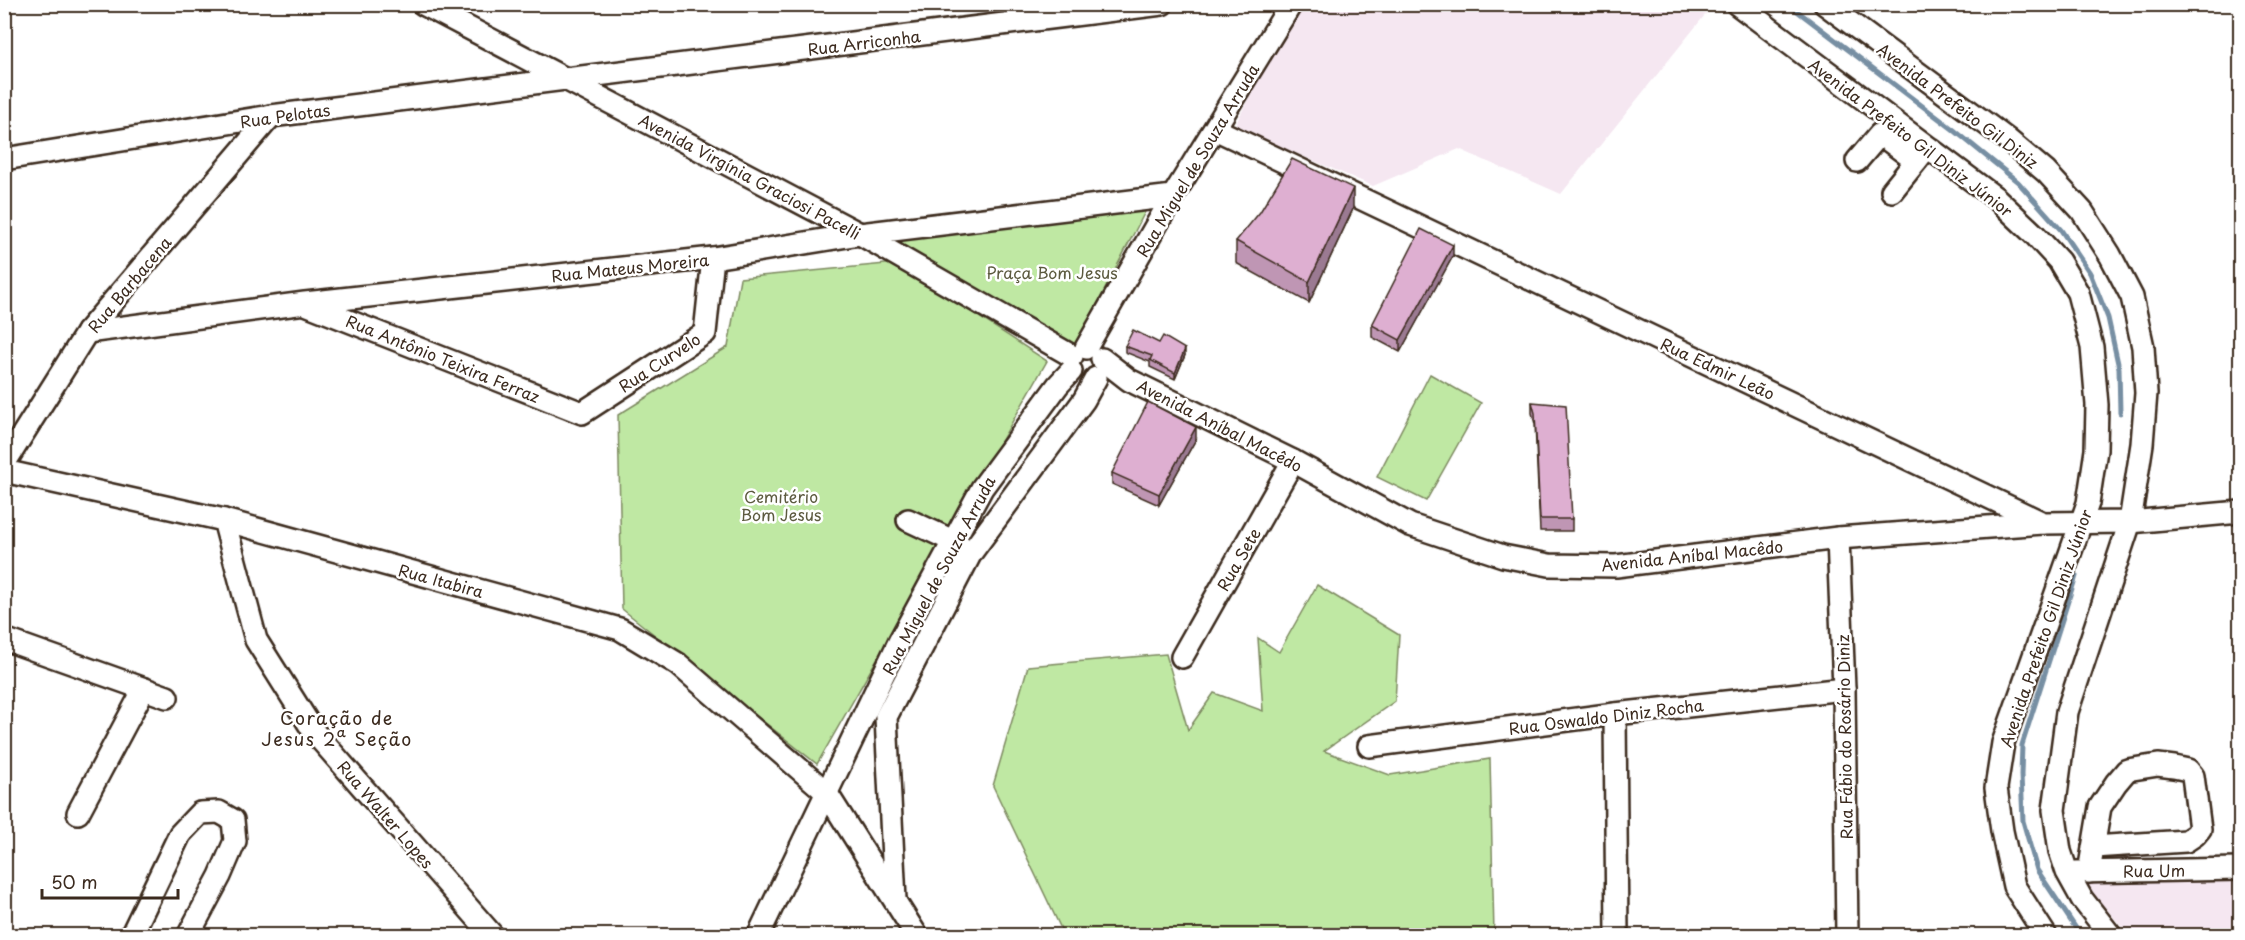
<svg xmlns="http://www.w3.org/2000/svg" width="2245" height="940" font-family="'Playpen Sans',sans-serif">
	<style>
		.built { fill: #f5e7f1 }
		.green { fill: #bfe8a3; stroke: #7d8960; stroke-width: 1.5 }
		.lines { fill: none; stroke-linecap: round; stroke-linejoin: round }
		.stream { stroke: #778fa3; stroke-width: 5 }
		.minor-casing { stroke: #3b2a1e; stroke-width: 26 }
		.minor { stroke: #fff; stroke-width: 21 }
		.wall { fill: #bf96b4; stroke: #3b2a1e; stroke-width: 1.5 }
		.shaded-wall { fill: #9b7a92; stroke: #3b2a1e; stroke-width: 1.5 }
		.building { fill: #deafd1; stroke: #3b2a1e; stroke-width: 1.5 }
		.labels { text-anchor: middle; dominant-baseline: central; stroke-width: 5; stroke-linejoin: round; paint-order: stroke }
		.street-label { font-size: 16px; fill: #3b2a1e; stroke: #fff }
		.park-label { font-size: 16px; fill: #5c5a3f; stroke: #fff }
		.neighbourhood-label { font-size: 18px; letter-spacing: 1.5px; fill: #3b2a1e; stroke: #fff }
	</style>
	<rect width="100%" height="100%" fill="#fff"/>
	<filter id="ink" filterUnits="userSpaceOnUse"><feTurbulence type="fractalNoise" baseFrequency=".0167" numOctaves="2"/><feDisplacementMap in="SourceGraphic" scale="12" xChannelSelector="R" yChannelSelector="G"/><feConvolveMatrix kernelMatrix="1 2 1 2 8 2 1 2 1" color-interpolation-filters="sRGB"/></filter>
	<g filter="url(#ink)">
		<g class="built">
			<path d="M1296,5H1713L1561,194L1459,149L1373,186L1234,127Z"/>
			<path d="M2240,875V935H2129L2083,882Z"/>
		</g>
		<g class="green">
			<path d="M1148,206L1075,347L879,239Z"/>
			<path d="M896,263L1047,361L817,764L622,609L618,415L728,347L740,278Z"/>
			<path d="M1430,374L1481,403L1426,501L1377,477Z"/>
			<path d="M1317,585L1399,635L1395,701L1324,751L1390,775L1490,759L1494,935H1064L993,786L1028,666L1166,654L1188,730L1214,693L1263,711L1258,638L1279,652Z"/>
		</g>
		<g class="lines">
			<g class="stream">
				<path d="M1788,4L1954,130L2018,182L2061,230L2090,273L2108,318L2119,368L2120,413"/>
				<path d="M2076,576L2022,745L2021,775L2023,821L2037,870L2081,936"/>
			</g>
			<g class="minor-casing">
				<g id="minor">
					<path d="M423,4L860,234L1072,356"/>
					<path d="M1737,4L1997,199L2035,235L2059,261L2078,293L2092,347L2097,405L2096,450L2088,503L2003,743L1996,788L2002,831L2014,886L2046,936"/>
					<path d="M1825,4L2008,140L2046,172L2082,211L2110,255L2132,297L2143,347L2146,393L2142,444L2130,522L2067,712L2054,810L2060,851L2067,872L2082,899L2111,936"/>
					<path d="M1215,129L2043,523"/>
					<path d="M4,159L271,116L1162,4"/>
					<path d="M1857,161L1880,134L1916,161"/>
					<path d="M1892,191L1925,150"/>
					<path d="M308,305L582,413L705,333L713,258"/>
					<path d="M87,332L305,303L713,258L860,234L1173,196"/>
					<path d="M1086,348L1173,196L1291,4"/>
					<path d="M1102,359L1129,380L1293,461L1410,525L1503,556L1549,565L1616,566L1838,538L2043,523L2130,522L2240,512"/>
					<path d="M4,464L87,332L271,116"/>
					<path d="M4,471L224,520L620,629L678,664L826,792L917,936"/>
					<path d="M224,520L256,640L314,732L493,936"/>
					<path d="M908,520L953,541L965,549"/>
					<path d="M1838,538L1844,689L1847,936"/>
					<path d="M4,639L167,697"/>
					<path d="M1182,657L1293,461"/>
					<path d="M1615,714L1617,936"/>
					<path d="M1369,746L1615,714L1844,689"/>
					<path d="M78,813L144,689"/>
					<path d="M2076,872L2240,869"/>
					<path d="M2089,872L2100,807L2116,783L2127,770L2158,765L2174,767L2188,770L2193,776L2200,829L2195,835L2186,841L2093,847"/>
					<path d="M895,900L886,717L971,553L1084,400L1096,378"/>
					<path d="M131,936L180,834L200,813L219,812L233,820L235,841L220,876L188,936"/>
					<path d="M758,936L899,642L982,488L1058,385L1071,371"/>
				</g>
			</g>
			<use href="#minor" class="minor"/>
		</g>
		<g class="wall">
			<path d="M1353,209L1309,303L1236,263V241Z"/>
			<path d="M1453,256L1400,352L1372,337V325Z"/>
			<path d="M1125,346L1185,355L1175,379L1150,367V362L1125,352Z"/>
			<path d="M1532,402L1572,519V531H1540L1535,424L1532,413Z"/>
			<path d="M1196,439L1159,505L1112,484V473Z"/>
		</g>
		<g class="shaded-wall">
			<path d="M1353,188V209L1309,303V282Z"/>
			<path d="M1453,245V256L1400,352V340Z"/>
			<path d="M1185,349V355L1175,379V373Z"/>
			<path d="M1196,427V439L1159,505V494Z"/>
		</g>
		<g class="building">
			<path d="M1292,159L1353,188L1309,282L1236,241L1260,212Z"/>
			<path d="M1421,229L1453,245L1400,340L1372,325Z"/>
			<path d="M1133,330L1159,343L1163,336L1185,349L1175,373L1150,360L1152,356L1125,346Z"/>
			<path d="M1148,402L1196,427L1159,494L1112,473Z"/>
			<path d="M1532,402L1566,405L1572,519H1540L1535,413Z"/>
		</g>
	</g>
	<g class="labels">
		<g class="street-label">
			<text transform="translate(864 42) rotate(-7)">Rua Arriconha</text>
			<text transform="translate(1958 105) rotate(37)">Avenida Prefeito Gil Diniz</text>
			<text transform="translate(285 115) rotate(-8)">Rua Pelotas</text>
			<text transform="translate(1911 137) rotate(37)">Avenida Prefeito Gil Diniz Júnior</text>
			<text transform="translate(1197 160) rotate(-59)">Rua Miguel de Souza Arruda</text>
			<text transform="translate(750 176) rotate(28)">Avenida Virgínia Graciosi Pacelli</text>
			<text transform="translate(630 267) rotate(-6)">Rua Mateus Moreira</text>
			<text transform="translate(129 284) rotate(-50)">Rua Barbacena</text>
			<text transform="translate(443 358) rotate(22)">Rua Antônio Teixira Ferraz</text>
			<text transform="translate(659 362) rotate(-33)">Rua Curvelo</text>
			<text transform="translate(1718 368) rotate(25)">Rua Edmir Leão</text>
			<text transform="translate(1220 425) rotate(27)">Avenida Aníbal Macêdo</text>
			<text transform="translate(1692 555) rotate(-6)">Avenida Aníbal Macêdo</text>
			<text transform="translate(1238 559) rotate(-60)">Rua Sete</text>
			<text transform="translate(938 575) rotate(-62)">Rua Miguel de Souza Arruda</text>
			<text transform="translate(441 580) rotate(15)">Rua Itabira</text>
			<text transform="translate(2045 628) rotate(-71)">Avenida Prefeito Gil Diniz Júnior</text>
			<text transform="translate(1606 716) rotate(-7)">Rua Oswaldo Diniz Rocha</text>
			<text transform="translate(1844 737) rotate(-91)">Rua Fábio do Rosário Diniz</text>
			<text transform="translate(386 814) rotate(49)">Rua Walter Lopes</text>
			<text transform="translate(2154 870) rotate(-1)">Rua Um</text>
		</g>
		<g class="park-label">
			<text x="1052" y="272">Praça Bom Jesus</text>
			<text x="781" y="496">Cemitério<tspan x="781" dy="18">Bom Jesus</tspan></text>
		</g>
		<g class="neighbourhood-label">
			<text x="337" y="717">Coração de<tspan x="337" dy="21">Jesus 2ª Seção</tspan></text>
		</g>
	</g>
	<rect width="2245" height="940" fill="none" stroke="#fff" stroke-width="24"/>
	<rect x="12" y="12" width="2221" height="916" fill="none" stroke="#3b2a1e" stroke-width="2" filter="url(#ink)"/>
	<path d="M42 889v9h136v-9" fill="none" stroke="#3b2a1e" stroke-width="3"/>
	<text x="51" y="889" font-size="18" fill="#3b2a1e" stroke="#ffffff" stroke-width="4.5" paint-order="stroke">50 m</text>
</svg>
